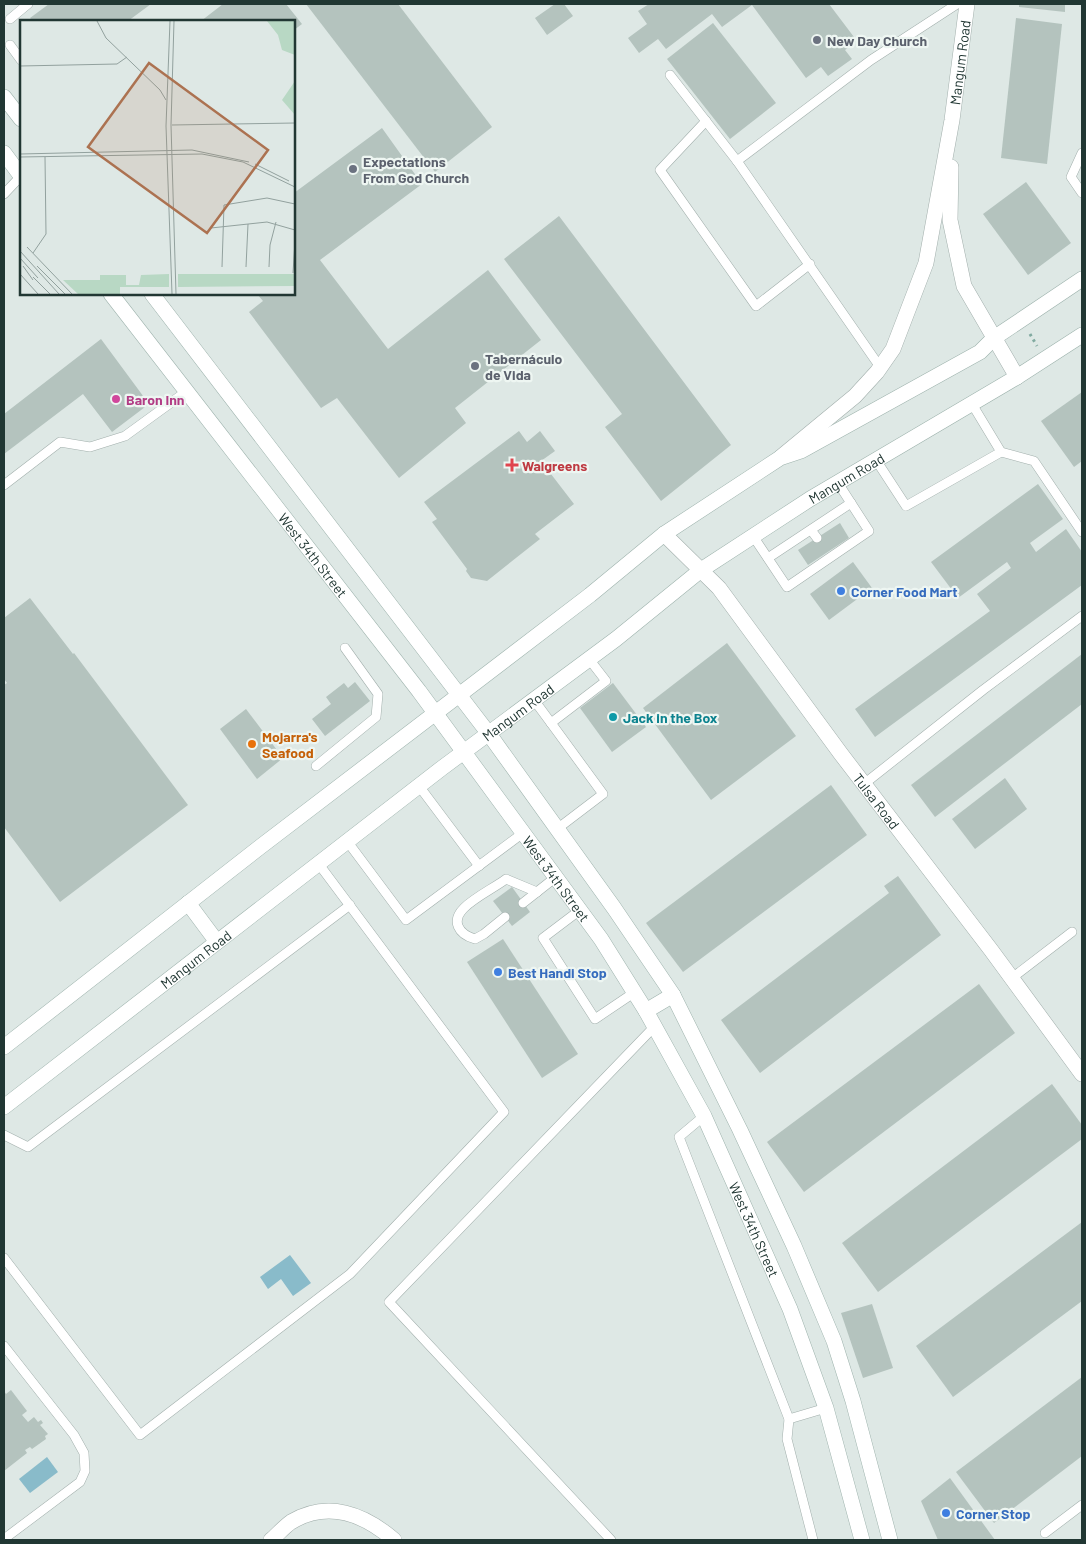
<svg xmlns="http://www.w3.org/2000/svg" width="1086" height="1544" font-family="Barlow,sans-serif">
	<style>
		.water { fill: #89bbca }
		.building { fill: #b4c3be }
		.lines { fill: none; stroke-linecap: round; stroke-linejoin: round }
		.service-casing { stroke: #a2afac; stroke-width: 10 }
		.minor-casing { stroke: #a2afac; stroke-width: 16 }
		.tertiary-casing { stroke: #a2afac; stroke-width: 16 }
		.secondary-casing { stroke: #9eb3ad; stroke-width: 16 }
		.path { stroke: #81aaa0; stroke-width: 3; stroke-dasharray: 2.5 4; stroke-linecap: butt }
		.service { stroke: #fff; stroke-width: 9 }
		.minor { stroke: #fff; stroke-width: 15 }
		.tertiary { stroke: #fff; stroke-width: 15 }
		.secondary { stroke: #fff; stroke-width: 15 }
		.worship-dot { fill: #6b7280; stroke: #eef6f2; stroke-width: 2 }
		.hotel-dot { fill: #d1479c; stroke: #eef6f2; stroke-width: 2 }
		.health-dot { fill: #e0444e; stroke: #eef6f2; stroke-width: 2 }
		.shop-dot { fill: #3f7fe0; stroke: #eef6f2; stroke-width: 2 }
		.culture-dot { fill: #0f9aa8; stroke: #eef6f2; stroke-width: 2 }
		.food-dot { fill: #e8710a; stroke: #eef6f2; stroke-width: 2 }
		.labels { text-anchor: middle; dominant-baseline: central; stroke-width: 4.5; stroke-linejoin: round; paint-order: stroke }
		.worship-label { font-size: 14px; font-weight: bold; fill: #5b616d; stroke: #eef6f2; text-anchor: start }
		.street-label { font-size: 14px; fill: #213733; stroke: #eef6f2 }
		.hotel-label { font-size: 14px; font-weight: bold; fill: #b23c85; stroke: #eef6f2; text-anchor: start }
		.health-label { font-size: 14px; font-weight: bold; fill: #be3a42; stroke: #eef6f2; text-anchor: start }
		.shop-label { font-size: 14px; font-weight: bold; fill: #366cbe; stroke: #eef6f2; text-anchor: start }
		.culture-label { font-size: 14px; font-weight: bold; fill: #0d838f; stroke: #eef6f2; text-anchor: start }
		.food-label { font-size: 14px; font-weight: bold; fill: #c56008; stroke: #eef6f2; text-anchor: start }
		.inset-road { fill: none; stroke: #92a19e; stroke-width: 1 }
		.view { fill: #ac7251; fill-opacity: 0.15; stroke: #ac7251; stroke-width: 2.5 }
		.inset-edge { fill: none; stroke: #213733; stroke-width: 2.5 }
	</style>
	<rect width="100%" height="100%" fill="#dee8e5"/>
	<g class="water">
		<path d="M290,1255L311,1283L293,1296L281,1279L268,1289L260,1277Z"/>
		<path d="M47,1457L58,1472L30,1493L19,1479Z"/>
	</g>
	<g class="building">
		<path d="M49,4H151L128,21H33L30,18Z"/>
		<path d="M223,4H286L302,24L294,30V21H201Z"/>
		<path d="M306,4H398L492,127L435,172Z"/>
		<path d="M555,4H564L573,16L547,35L535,18Z"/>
		<path d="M649,4H829L857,41L845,50L852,59L828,76L821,67L806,78L752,5L722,27L712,14L666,49L658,39L639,53L628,38L647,24L638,11Z"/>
		<path d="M1019,4H1065V12L1019,7Z"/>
		<path d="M1016,18L1062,24L1047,164L1001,158Z"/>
		<path d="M713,23L776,103L730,139L667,59Z"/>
		<path d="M382,128L422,184L320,260L388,349L488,270L541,340L455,408L466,423L399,478L337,398L321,408L249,312L263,301L257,294H294V193Z"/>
		<path d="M1026,182L1071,243L1028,275L983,214Z"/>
		<path d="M559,216L731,445L661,501L605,427L622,414L504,259Z"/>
		<path d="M101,339L149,404L112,432L83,394L4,454V414Z"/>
		<path d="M1082,392V461L1074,467L1041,421Z"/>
		<path d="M519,431L527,442L540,431L555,451L541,461L574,504L535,534L540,539L487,581L471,578L466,571L467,569L432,522L437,519L424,502Z"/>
		<path d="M1038,484L1063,519L1030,543L1036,552L1066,529L1082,552V585L875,737L855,709L990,611L977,594L1011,568L1007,562L958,598L931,562Z"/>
		<path d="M840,523L849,538L808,565L798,550Z"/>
		<path d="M853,562L872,588L829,620L810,594Z"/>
		<path d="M30,598L73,654L74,653L188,805L60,902L4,827V685L7,683L4,679V618Z"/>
		<path d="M727,643L796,736L711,800L643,708Z"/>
		<path d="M1082,654V704L935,817L911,785Z"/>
		<path d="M355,682L370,701L325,736L312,719L331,704L326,697L344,683L348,688Z"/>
		<path d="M613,683L646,727L612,752L580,708Z"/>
		<path d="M246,709L283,758L257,779L220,729Z"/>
		<path d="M1005,778L1027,809L975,849L952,819Z"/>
		<path d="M831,785L867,835L683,972L646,923Z"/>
		<path d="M898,876L941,935L760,1073L721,1020L889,893L884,886Z"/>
		<path d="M512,887L530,912L512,926L493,901Z"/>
		<path d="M503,939L578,1054L542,1078L467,962Z"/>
		<path d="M979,984L1015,1033L804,1192L767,1142Z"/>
		<path d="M1052,1084L1082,1125V1139L878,1292L842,1243Z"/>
		<path d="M1082,1222V1301L953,1397L916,1346Z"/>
		<path d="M872,1304L893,1368L863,1378L841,1313Z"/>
		<path d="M1082,1377V1456L994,1523L956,1472Z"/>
		<path d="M11,1390L27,1411L22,1415L28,1422L34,1417L38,1422L41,1420L43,1423L40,1425L48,1434L45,1436L46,1439L32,1449L30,1447L25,1450L27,1453L4,1471V1391L6,1394Z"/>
		<path d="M950,1478L995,1540H938L921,1501Z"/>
	</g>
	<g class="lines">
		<g class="service-casing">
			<g id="service">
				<path d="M10,19L28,4"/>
				<path d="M10,45L21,60"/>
				<path d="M670,75L737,161L880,367"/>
				<path d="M706,121L660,170L756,306L810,264"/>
				<path d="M1082,153L1071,177L1082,193"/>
				<path d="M737,161L871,60L957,4"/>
				<path d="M4,194L21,176"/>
				<path d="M1001,452L1034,461L1082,532"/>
				<path d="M876,460L906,506L1001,452L972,404"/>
				<path d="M4,485L60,442L90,447L125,436L187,391"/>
				<path d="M811,530L817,538"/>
				<path d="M753,536L787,587L869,531L838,483"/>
				<path d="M768,558L851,503"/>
				<path d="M534,700L551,723L606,681L589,659"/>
				<path d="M551,723L603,794L557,829"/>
				<path d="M316,766L376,717L378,694L345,648"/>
				<path d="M864,784L983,690L1082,616"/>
				<path d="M419,786L479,866"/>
				<path d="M347,841L406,920L523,833"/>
				<path d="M523,903L556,877"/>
				<path d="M580,910L543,938L595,1019L635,992"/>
				<path d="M505,917L484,934L475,939C458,934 451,921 464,908C475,897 494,888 506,879L537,892"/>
				<path d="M1012,978L1072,932"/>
				<path d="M704,1116L679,1137L789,1419L787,1439L813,1540"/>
				<path d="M4,1135L28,1147L350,905"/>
				<path d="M4,1258L140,1435L350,1274L504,1112L318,863"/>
				<path d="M4,1346L74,1435L84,1453L85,1471L80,1482L4,1539"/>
				<path d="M789,1419L826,1408"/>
				<path d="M1045,1533L1082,1505"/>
				<path d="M611,1540L389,1302L655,1026"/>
			</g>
		</g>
		<g class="minor-casing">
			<g id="minor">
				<path id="s1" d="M664,534L719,588L841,754L991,950L1082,1074"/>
				<path d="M271,1540C277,1535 284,1527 291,1522C328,1500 364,1514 394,1540"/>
			</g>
		</g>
		<g class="tertiary-casing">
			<g id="tertiary">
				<path d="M951,167L950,220L964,286L1017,377"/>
				<path id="s2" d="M781,457L855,396L877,372L893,349L926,263L952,120L967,4"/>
			</g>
		</g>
		<g class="secondary-casing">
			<g id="secondary">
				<path d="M4,97L21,119"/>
				<path d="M4,153L21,176"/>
				<path id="s3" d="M111,294L419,691L601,939L646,1011L704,1116L790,1309L826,1408L862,1540"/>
				<path d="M152,294L489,734L614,908L673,995L740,1130L794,1246L834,1341L853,1401L890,1540"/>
				<path d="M188,903L217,942"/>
				<path d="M646,1011L673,995"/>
				<path d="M4,1047L260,847L590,595L664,534L780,458L801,451L980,352L994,338L1082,279"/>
				<path id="s4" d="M4,1107L442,768L616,639L701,570L810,499L1017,377L1082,335"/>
			</g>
		</g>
		<path class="path" d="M1030,334L1037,346"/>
		<use href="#service" class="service"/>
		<use href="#minor" class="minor"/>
		<use href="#tertiary" class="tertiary"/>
		<use href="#secondary" class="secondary"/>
	</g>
	<g class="worship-dot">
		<circle cx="817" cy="40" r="5"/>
		<circle cx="353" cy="169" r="5"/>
		<circle cx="475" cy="366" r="5"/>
	</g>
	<circle class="hotel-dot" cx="116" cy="399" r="5"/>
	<path class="health-dot" d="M509.5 457.5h5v5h5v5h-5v5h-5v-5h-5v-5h5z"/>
	<g class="shop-dot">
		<circle cx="841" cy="591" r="5"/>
		<circle cx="498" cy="972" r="5"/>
		<circle cx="946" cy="1513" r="5"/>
	</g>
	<circle class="culture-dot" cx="613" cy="717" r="5"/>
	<circle class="food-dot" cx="252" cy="744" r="5"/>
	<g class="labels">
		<g class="worship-label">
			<text x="827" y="40">New Day Church</text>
			<text x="363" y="161">Expectations<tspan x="363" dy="16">From God Church</tspan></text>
			<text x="485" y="358">Tabernáculo<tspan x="485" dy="16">de Vida</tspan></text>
		</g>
		<g class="street-label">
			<text stroke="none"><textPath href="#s2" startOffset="452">Mangum Road</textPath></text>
			<text stroke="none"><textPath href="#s4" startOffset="1052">Mangum Road</textPath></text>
			<text stroke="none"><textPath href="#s3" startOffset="330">West 34th Street</textPath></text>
			<text stroke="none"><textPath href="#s4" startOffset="648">Mangum Road</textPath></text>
			<text stroke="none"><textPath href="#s1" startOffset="342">Tulsa Road</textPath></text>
			<text stroke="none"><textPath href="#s3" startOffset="735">West 34th Street</textPath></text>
			<text stroke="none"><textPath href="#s4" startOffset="242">Mangum Road</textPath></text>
			<text stroke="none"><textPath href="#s3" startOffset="1139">West 34th Street</textPath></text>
		</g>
		<g class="hotel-label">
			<text x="126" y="399">Baron Inn</text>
		</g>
		<g class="health-label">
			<text x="522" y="465">Walgreens</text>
		</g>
		<g class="shop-label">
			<text x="851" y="591">Corner Food Mart</text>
			<text x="508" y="972">Best Handi Stop</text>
			<text x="956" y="1513">Corner Stop</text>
		</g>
		<g class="culture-label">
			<text x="623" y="717">Jack in the Box</text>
		</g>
		<g class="food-label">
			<text x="262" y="736">Mojarra's<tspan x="262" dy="16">Seafood</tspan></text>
		</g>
	</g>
	<g transform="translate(20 20)">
		<rect width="275" height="275" fill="#dee8e5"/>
		<path d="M247,1H275V35L262,30L258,15ZM275,61V95L262,80ZM149,254V267H100V274H58L43,260H80V255H106V265H119L121,255ZM158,254H275V266L158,267Z" fill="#b8d8c4"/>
		<path class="inset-road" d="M77,1L86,18L140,70L146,80M150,1L146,106L152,274M154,1L151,105L156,274M0,46L97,44L107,37M152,105L275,103M0,134L172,130L229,142M0,137L182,134L223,142L275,167M235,144L269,161M191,208L247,202L275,210M7,227L52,274M0,231L39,274M13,233L26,214L25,137M0,238L18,258M3,246L13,260M17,246L45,274M202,247L204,185L247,178L275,184M226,247L228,204M249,247L250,225L256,202M273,253L275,221M0,254L18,274M13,257L30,274"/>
		<path class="view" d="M129,43L248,130L187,213L68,127Z"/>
		<rect width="275" height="275" class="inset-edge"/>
	</g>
	<rect width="1086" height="1544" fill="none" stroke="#213733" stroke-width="10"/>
</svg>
